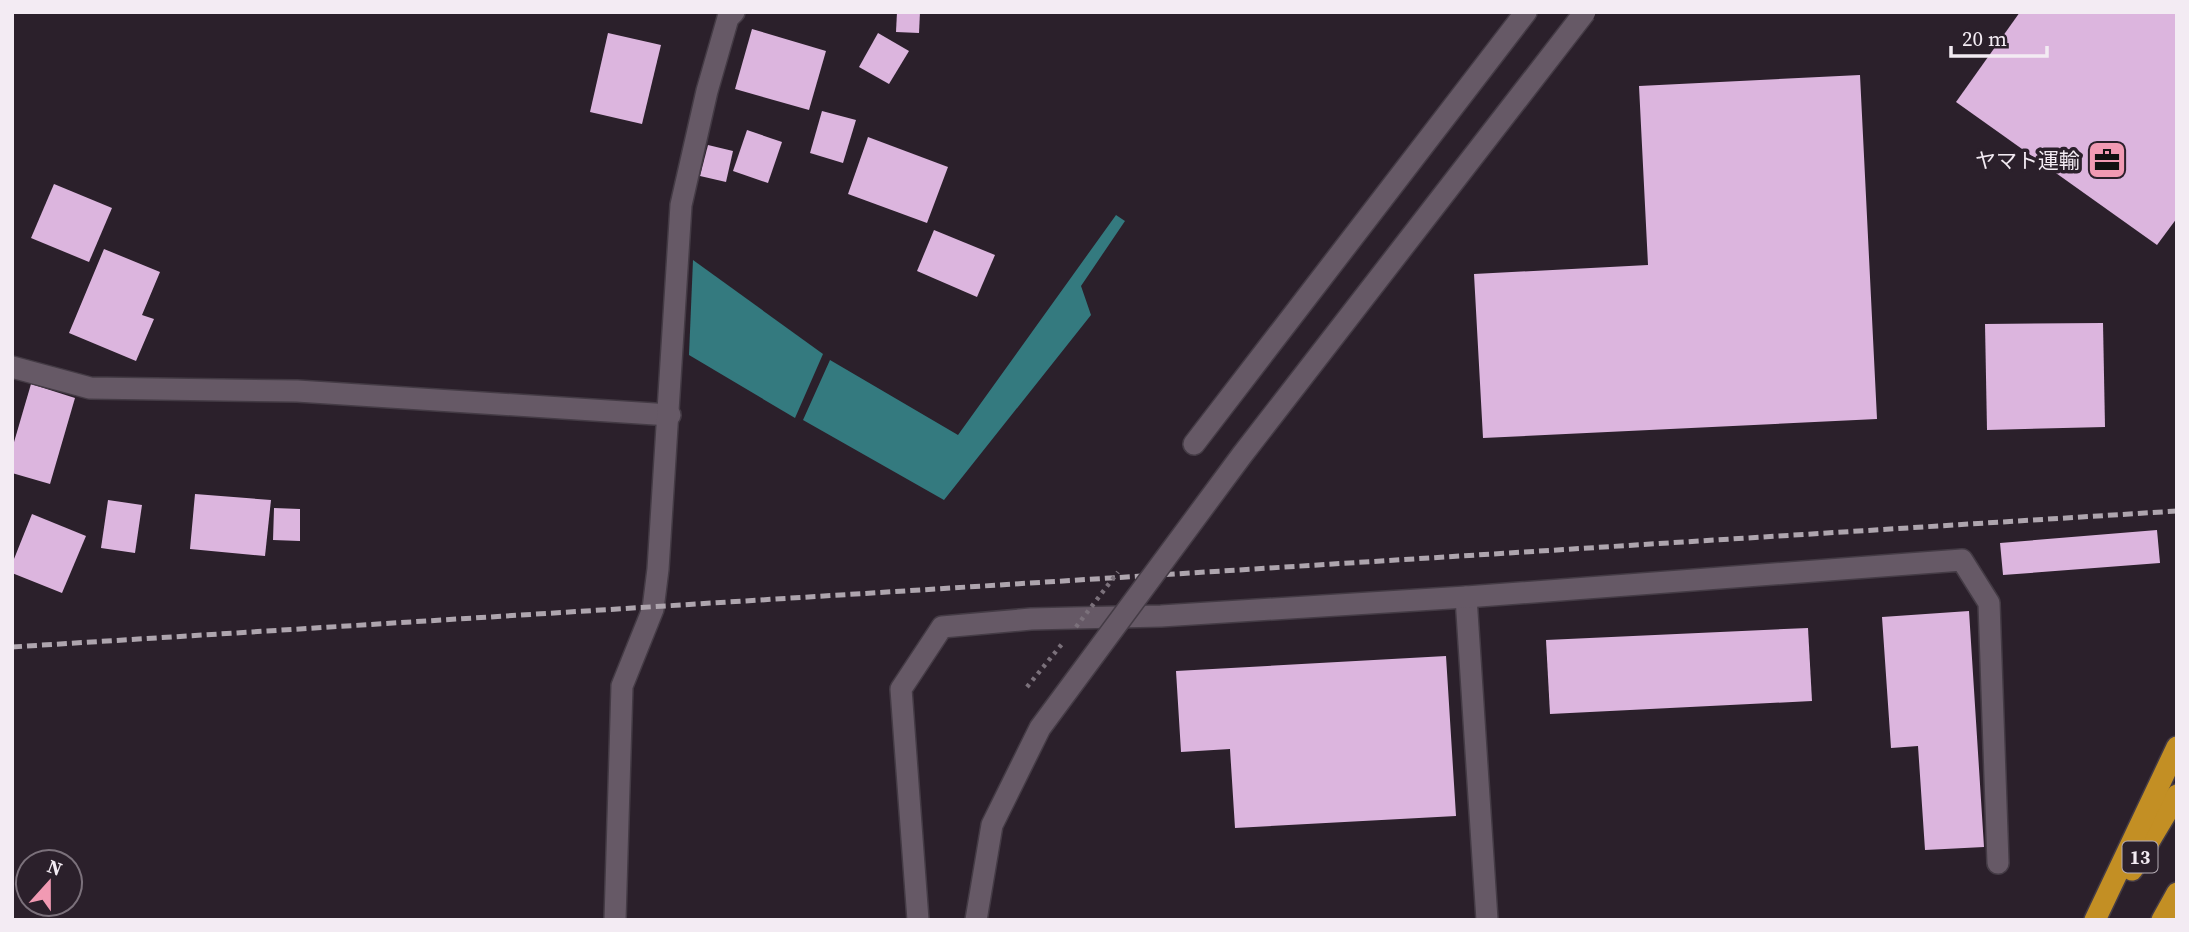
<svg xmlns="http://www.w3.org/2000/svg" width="2189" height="932" font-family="'Source Serif 4','Noto Sans JP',serif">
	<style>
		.water { fill: #347a7f }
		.building { fill: #dcb5de }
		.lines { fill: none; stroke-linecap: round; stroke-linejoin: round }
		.minor-casing { stroke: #443b45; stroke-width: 24 }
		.highway-casing { stroke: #443b45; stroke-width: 24 }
		.path { stroke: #7b717b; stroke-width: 4.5; stroke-dasharray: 3.5 5; stroke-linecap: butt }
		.minor { stroke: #665966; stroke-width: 21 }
		.highway { stroke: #c38f24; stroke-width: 21 }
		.rail { stroke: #aea5ae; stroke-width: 5; stroke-dasharray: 10 5; stroke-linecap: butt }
		.minor-bridge-casing { stroke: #443b45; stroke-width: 24; stroke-linecap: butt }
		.path-bridge { stroke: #7b717b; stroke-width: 4.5; stroke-dasharray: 3.5 5; stroke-linecap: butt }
		.minor-bridge { stroke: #665966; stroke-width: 21 }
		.labels { text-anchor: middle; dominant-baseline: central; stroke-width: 7; stroke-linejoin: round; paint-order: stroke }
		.shield { fill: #2b202b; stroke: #b7aeb7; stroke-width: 2 }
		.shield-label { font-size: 19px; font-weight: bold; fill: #f3ebf3 }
		.poi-label { font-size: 21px; fill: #f3ebf3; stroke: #2b202b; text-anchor: end }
	</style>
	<rect width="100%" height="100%" fill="#2b202b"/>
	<g class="water">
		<path d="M1116,215L1125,221L1081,286L1091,315L944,500L803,420L830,360L958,435Z"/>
		<path d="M693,260L823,354L795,418L689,355Z"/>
	</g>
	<g class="building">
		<path d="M897,12H920L919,33L896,32Z"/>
		<path d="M2020,12H2177V218L2157,245L1956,102Z"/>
		<path d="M752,29L826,51L809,110L735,89Z"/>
		<path d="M608,33L661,45L642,124L590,112Z"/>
		<path d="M878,33L909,51L889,84L859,67Z"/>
		<path d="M1860,75L1877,419L1483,438L1474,274L1648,265L1639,86Z"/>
		<path d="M822,111L856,120L843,163L810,153Z"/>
		<path d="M747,130L782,142L768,183L733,171Z"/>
		<path d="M868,137L948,167L927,223L848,194Z"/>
		<path d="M708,145L733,151L726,182L700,176Z"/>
		<path d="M54,184L112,208L89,262L31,238Z"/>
		<path d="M934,230L995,255L977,297L917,271Z"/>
		<path d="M104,249L160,272L142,315L154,319L136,361L69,333Z"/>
		<path d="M2103,323L2105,427L1987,430L1985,324Z"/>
		<path d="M31,384L75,398L50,484L12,473V449Z"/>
		<path d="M195,494L271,500L265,556L190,549Z"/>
		<path d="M108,500L142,505L135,553L101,548Z"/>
		<path d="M274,508L300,509V541L273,540Z"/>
		<path d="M32,514L86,536L62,593L12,573V564Z"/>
		<path d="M2157,530L2160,563L2003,575L2000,543Z"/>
		<path d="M1969,611L1984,847L1925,850L1918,746L1891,748L1882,617Z"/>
		<path d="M1808,628L1812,701L1550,714L1546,640Z"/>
		<path d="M1446,656L1456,816L1235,828L1230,749L1181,752L1176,671Z"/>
	</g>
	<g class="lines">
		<g class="minor-casing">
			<g id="minor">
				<path d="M12,367L90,388L297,391L670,415"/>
				<path d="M1194,444L1526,12"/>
				<path d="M1466,597L1487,920"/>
				<path d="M615,920L622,686L653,609L658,569L681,205L707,91L728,18L734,12"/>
				<path d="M918,920L901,689L942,627L1031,619L1161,616L1466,597L1962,560L1989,603L1998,863"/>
			</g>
		</g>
		<g class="highway-casing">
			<g id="highway">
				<path d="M2132,870L2177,795"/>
				<path d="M2095,920L2177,747"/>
				<path d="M2162,920L2177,893"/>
			</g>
		</g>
		<path class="path" d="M1027,687L1062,644"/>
		<use href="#minor" class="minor"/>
		<use href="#highway" class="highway"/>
		<path class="rail" d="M12,647L2177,511"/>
		<g class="minor-bridge-casing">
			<path id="minor-bridge" d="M976,920L992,825L1040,728L1242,455L1585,12"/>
		</g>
		<path class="path-bridge" d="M1076,627L1118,572"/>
		<use href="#minor-bridge" class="minor-bridge"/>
	</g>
	<defs>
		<g id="office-square" transform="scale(2.0125)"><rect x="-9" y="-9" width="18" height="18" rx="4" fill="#f19ab3" stroke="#2b202b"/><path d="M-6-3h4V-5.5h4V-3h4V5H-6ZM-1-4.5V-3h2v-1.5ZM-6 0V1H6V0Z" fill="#111"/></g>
	</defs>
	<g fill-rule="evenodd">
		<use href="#office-square" x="2107" y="160"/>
	</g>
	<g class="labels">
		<rect class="shield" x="2122.5" y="841.5" width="35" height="31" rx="5"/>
		<g class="shield-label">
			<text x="2140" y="857">13</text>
		</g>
		<g class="poi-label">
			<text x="2080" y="160">ヤマト運輸</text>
		</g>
	</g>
	<rect width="2189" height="932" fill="none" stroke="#f3ebf3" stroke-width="28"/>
	<g transform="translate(49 883) rotate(21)"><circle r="33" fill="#2b202b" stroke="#7b717b" stroke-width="2"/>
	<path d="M0-5L12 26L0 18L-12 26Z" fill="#f19ab3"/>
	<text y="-10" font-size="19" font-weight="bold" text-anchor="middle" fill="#f3ebf3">N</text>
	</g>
	<path d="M1951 46v10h96v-10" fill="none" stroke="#f3ebf3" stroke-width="3.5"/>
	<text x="1962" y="46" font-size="21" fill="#f3ebf3" stroke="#2b202b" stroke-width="5" paint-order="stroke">20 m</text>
</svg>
